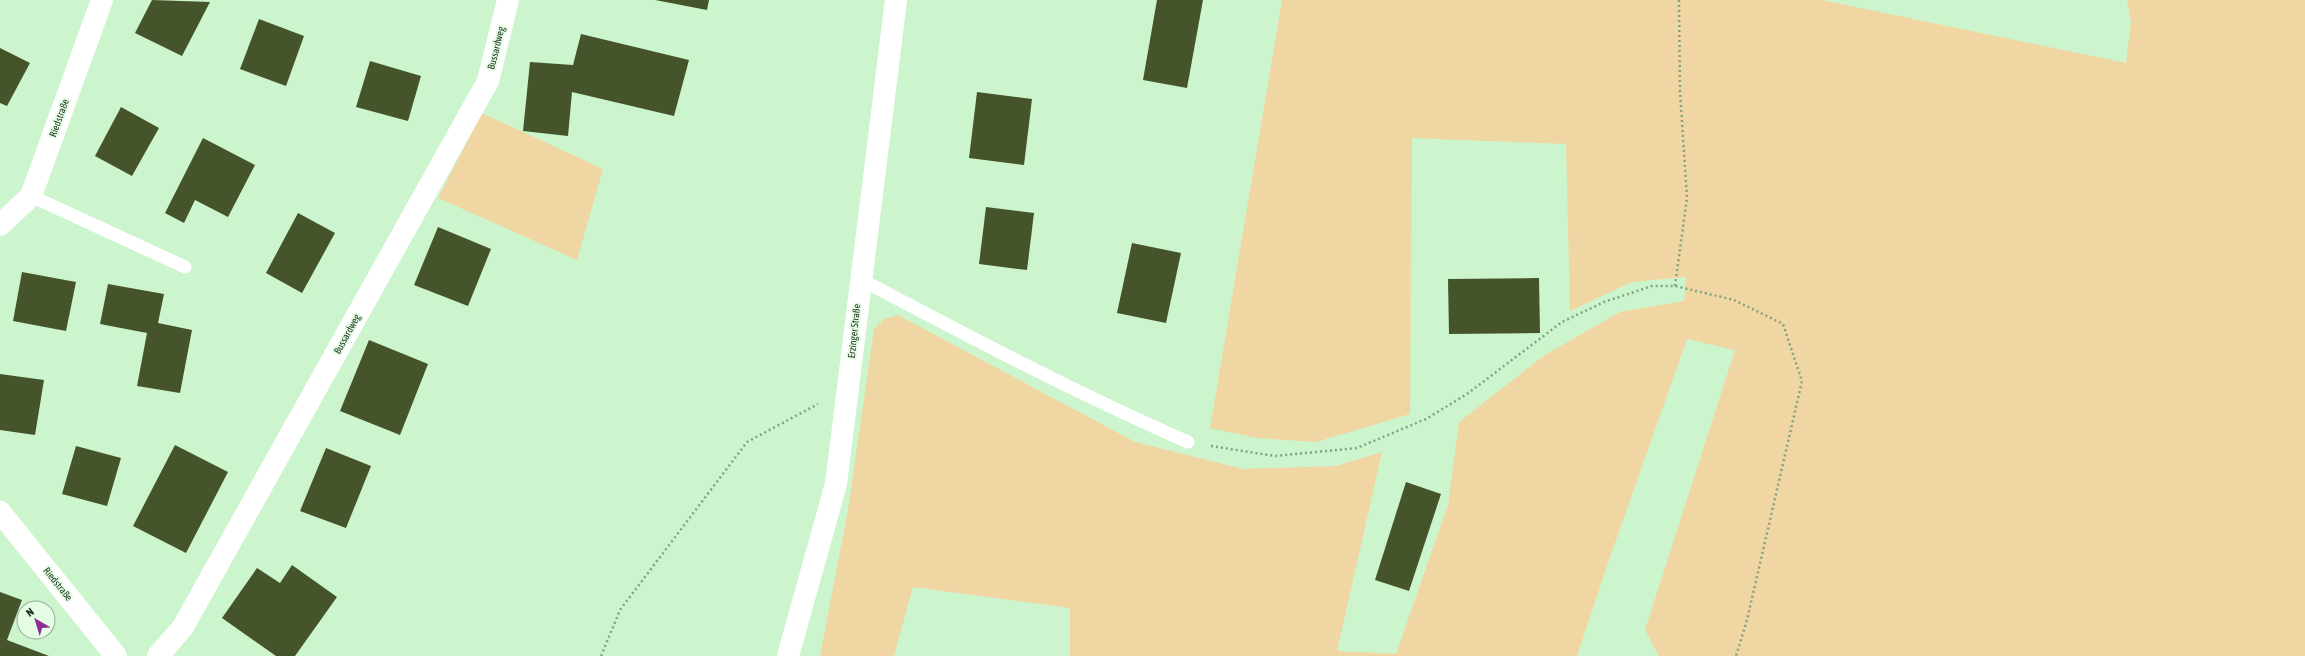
<svg xmlns="http://www.w3.org/2000/svg" width="2305" height="656" font-family="'Asap Condensed',sans-serif">
	<style>
		.green { fill: #f0d6a2 }
		.building { fill: #45542a }
		.lines { fill: none; stroke-linecap: round; stroke-linejoin: round }
		.path { stroke: #84a184; stroke-width: 2.5; stroke-dasharray: 2 3; stroke-linecap: butt }
		.lane { stroke: #fff; stroke-width: 13 }
		.street { stroke: #fff; stroke-width: 22 }
		.secondary { stroke: #fff; stroke-width: 22 }
		.labels { text-anchor: middle; dominant-baseline: central; stroke-width: 4; stroke-linejoin: round; paint-order: stroke }
		.street-label { font-size: 10px; fill: #243425; stroke: #e5fde5 }
	</style>
	<rect width="100%" height="100%" fill="#cdf5cd"/>
	<g class="green">
		<path d="M1282,0H1822L2126,63L2131,22L2127,0H2305V656H1659L1645,630L1735,350L1687,339L1610,557L1577,656H1070V608L913,587L894,656H820L848,510L874,329L884,319L898,315L1135,442L1243,469L1336,466L1382,452L1337,651L1396,654L1448,505L1459,422L1545,355L1620,312L1684,301L1686,277L1632,282L1570,311L1566,144L1412,138L1410,414L1316,442L1257,438L1210,428Z"/>
		<path d="M482,113L603,169L577,260L438,198Z"/>
	</g>
	<g class="building">
		<path d="M152,0L210,2L182,56L135,33Z"/>
		<path d="M655,0H709L707,10Z"/>
		<path d="M1157,0H1203L1187,88L1143,80Z"/>
		<path d="M259,19L304,36L286,86L240,69Z"/>
		<path d="M581,34L689,60L674,116L572,92L568,136L523,131L530,62L573,65Z"/>
		<path d="M0,48L30,63L7,106L0,103Z"/>
		<path d="M370,61L421,76L408,121L356,107Z"/>
		<path d="M977,92L1032,99L1024,165L969,158Z"/>
		<path d="M121,107L159,128L132,176L95,156Z"/>
		<path d="M203,138L255,165L228,217L195,200L184,223L165,213Z"/>
		<path d="M986,207L1034,213L1027,270L979,264Z"/>
		<path d="M298,213L335,233L302,293L266,273Z"/>
		<path d="M438,227L491,249L468,306L414,285Z"/>
		<path d="M1132,243L1181,253L1166,323L1117,313Z"/>
		<path d="M22,272L76,282L66,331L13,321Z"/>
		<path d="M1539,278L1540,333L1449,334L1448,279Z"/>
		<path d="M108,284L164,294L158,323L192,330L180,393L137,386L147,333L100,324Z"/>
		<path d="M369,340L428,364L400,435L340,411Z"/>
		<path d="M0,374L44,380L35,435L0,430Z"/>
		<path d="M175,445L228,472L186,553L133,526Z"/>
		<path d="M76,446L121,458L107,506L62,494Z"/>
		<path d="M326,448L371,466L346,528L300,511Z"/>
		<path d="M1406,482L1441,494L1409,591L1375,580Z"/>
		<path d="M292,565L337,597L295,656H276L222,618L257,568L280,583Z"/>
		<path d="M0,592L22,600L7,640L49,656H0Z"/>
	</g>
	<g class="lines">
		<g class="path">
			<path d="M1675,286L1687,198L1680,92L1679,0"/>
			<path d="M1211,446L1275,456L1357,448L1426,419L1467,394L1562,322L1604,302L1652,286H1675L1734,300L1783,324L1802,381L1747,620L1736,656"/>
			<path d="M601,656L620,610L747,442L818,404"/>
		</g>
		<g class="lane">
			<path d="M31,196L185,267"/>
			<path d="M860,279C968,336 1076,393 1188,442"/>
		</g>
		<g class="street">
			<path d="M0,225L31,196L102,0"/>
			<path d="M0,512L116,656"/>
			<path d="M158,656L183,627L488,81L508,0"/>
		</g>
		<path class="secondary" d="M788,656L836,484L896,0"/>
	</g>
	<g class="labels">
		<g class="street-label">
			<text transform="translate(496 48) rotate(-76)">Bussardweg</text>
			<text transform="translate(59 118) rotate(-70)">Riedstraße</text>
			<text transform="translate(854 331) rotate(-84)">Erzinger Straße</text>
			<text transform="translate(347 334) rotate(-61)">Bussardweg</text>
			<text transform="translate(58 584) rotate(51)">Riedstraße</text>
		</g>
	</g>
	<g transform="translate(36 620) rotate(322)"><circle r="19" fill="#e5fde5" stroke="#98ad98"/>
	<path d="M0-3L7 15L0 10L-7 15Z" fill="#8f2d95"/>
	<text y="-6" font-size="11" font-weight="bold" text-anchor="middle" fill="#243425">N</text>
	</g>
</svg>
